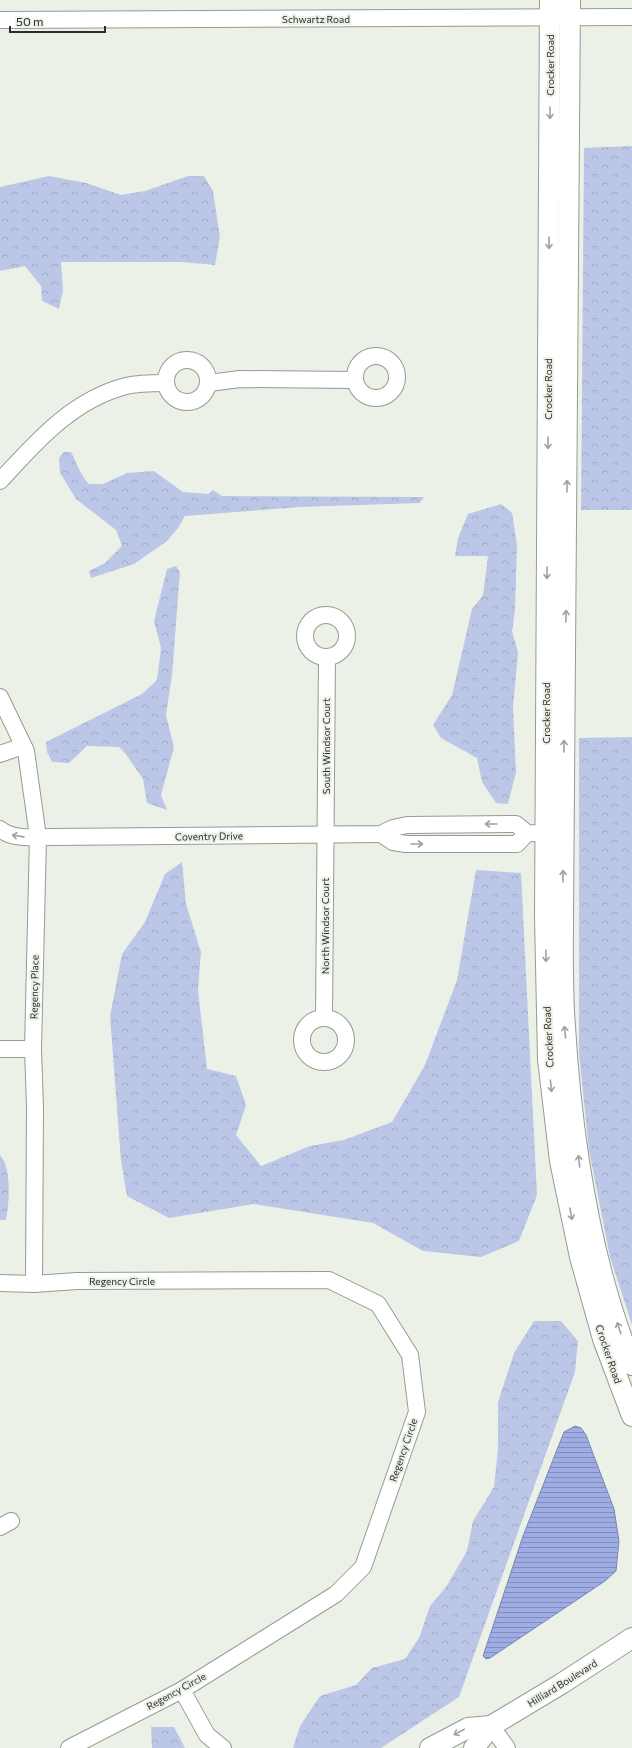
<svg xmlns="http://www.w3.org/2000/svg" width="632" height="1748" font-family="Commissioner,sans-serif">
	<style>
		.forest { fill: url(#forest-crowns) }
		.water { fill: url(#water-rules); stroke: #7c87ac }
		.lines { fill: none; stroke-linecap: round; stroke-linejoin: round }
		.minor-casing { stroke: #969b92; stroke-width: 18 }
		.major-casing { stroke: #969b92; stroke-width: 22 }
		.minor { stroke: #fff; stroke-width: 16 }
		.major { stroke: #fff; stroke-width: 20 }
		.oneway { stroke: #a0a09f }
		.labels { text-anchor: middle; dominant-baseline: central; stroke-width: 4; stroke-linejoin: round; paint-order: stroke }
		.street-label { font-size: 10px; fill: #2b2d29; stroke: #ecf1e7 }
	</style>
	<defs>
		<pattern id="forest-crowns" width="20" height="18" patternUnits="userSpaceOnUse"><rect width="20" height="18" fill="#bcc7e8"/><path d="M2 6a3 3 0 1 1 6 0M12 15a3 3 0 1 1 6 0" fill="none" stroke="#a2abc7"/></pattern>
		<pattern id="water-rules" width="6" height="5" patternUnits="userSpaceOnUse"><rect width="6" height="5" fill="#9eaee4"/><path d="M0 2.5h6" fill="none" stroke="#818eb9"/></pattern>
	</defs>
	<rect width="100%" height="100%" fill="#ecf1e7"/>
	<g class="forest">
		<path d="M632,146V510H581L584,148Z"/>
		<path d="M49,176L86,183L121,195L145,191L188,176H204L213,191L220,237L215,265L182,262H61L63,290L59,309L42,301L41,286L25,266L0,271V187Z"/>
		<path d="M64,452H71C77,463 80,475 89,484H103L127,473L154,471L183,492L208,494L213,490L222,496L424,497L420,503L300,507L185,516L178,528L167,541L134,564L91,578L89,571L105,563L122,546L116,530L76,499L60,473L59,458Z"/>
		<path d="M501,504L512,513L517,545L515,610L512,631L518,652L513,708L516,772L508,804L496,803L482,782L477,758L441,738L433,725L452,695L472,609L483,595L488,556H455L458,538L468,514Z"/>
		<path d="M176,566L180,572L172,675L166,715L174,747L161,795L167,810L147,803L143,779L125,753L119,747L87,746L69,763L52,762L47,752L46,742L142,694L157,680L161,648L154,621L167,569Z"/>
		<path d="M632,737V1325L610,1257L589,1150L579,1053V738Z"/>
		<path d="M182,862L186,904L201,952L198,990L207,1069L236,1076L246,1105L236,1135L261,1166L310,1146L344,1140L392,1122L425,1065L457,980L476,870L521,873L537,1195L519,1241L481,1257L423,1251L373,1223L254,1204L169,1218L127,1196L121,1161L110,1016L122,954L145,922L165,874Z"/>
		<path d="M0,1155C12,1168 9,1204 6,1220H0Z"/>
		<path d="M534,1321H561L578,1341L575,1372L459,1697L381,1748H293L300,1726L320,1696L356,1685L372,1668L405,1659L419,1638L430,1606L446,1587L467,1551L473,1521L494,1487L498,1449V1402L514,1353Z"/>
		<path d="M151,1727H174L185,1748H152Z"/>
	</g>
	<path class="water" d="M575,1426L581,1428L586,1435L614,1509L619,1541L616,1571L605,1581L490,1658L486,1659L483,1656L523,1536L564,1432Z"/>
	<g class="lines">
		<g class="minor-casing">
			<g id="minor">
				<path d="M0,20L632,17"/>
				<circle cx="376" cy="377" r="21"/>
				<circle cx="187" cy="381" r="21"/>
				<path d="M209,383L240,379L354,380"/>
				<path d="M0,481C36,442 72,400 126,386C139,383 152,383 166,383"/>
				<circle cx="326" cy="636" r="21"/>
				<path d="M0,697L26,751L38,837L33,1049L35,1107L34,1284"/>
				<path d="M0,754L23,746"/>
				<path d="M0,829C13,840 34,837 51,837L381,834L393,828L407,825L516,824L527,833L556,834"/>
				<path d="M381,834L393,842L406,844H517L527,833"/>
				<path d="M324,1017L327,657"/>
				<circle cx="324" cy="1040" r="22"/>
				<path d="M0,1049H33"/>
				<path d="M0,1283L34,1284L77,1281L329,1280L378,1304L410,1355L417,1412L363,1567L336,1594L182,1690L69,1748"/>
				<path d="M0,1527L11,1521"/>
				<path d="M182,1690L207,1735L223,1748"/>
				<path d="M491,1726L507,1748"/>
			</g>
		</g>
		<g class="major-casing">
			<g id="major">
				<path d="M550,0L545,917L548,1059L560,1161L580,1257L603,1339L632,1416"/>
				<path d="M570,0L563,915C563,952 562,990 565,1027C572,1140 589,1259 632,1365"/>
				<path d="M430,1748L468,1728L491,1726"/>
				<path d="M474,1748L491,1726L561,1684L632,1638"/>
			</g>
		</g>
		<use href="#minor" class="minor"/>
		<use href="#major" class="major"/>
	</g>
	<defs><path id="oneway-shaft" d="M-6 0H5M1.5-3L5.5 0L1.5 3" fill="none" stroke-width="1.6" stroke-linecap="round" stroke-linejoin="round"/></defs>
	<g class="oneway">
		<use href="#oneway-shaft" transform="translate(550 113) rotate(90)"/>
		<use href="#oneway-shaft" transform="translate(549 243) rotate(90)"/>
		<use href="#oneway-shaft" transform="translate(548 443) rotate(90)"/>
		<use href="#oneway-shaft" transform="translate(567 486) rotate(-90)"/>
		<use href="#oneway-shaft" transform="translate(547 573) rotate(91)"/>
		<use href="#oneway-shaft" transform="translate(566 616) rotate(-89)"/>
		<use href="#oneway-shaft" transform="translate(564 746) rotate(-89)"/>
		<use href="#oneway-shaft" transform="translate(491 824) rotate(180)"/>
		<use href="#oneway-shaft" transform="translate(18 836) rotate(-172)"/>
		<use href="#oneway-shaft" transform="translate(417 844)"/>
		<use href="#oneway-shaft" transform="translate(563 876) rotate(-89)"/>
		<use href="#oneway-shaft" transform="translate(546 956) rotate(89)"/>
		<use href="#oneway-shaft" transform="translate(565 1032) rotate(-95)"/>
		<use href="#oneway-shaft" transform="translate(551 1086) rotate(84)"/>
		<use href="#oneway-shaft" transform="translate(579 1161) rotate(-97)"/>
		<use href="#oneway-shaft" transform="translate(571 1214) rotate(79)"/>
		<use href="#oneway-shaft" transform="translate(619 1328) rotate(-108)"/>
		<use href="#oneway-shaft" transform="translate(459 1732) rotate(152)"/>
	</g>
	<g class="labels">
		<g class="street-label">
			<text x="316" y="19">Schwartz Road</text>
			<text transform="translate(550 65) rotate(-90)">Crocker Road</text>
			<text transform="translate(548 389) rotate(-90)">Crocker Road</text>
			<text transform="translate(546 713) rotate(-90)">Crocker Road</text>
			<text transform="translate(326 746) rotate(-90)">South Windsor Court</text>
			<text transform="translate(209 836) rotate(-1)">Coventry Drive</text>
			<text transform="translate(325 926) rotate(-90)">North Windsor Court</text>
			<text transform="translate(34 987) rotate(-89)">Regency Place</text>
			<text transform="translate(548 1037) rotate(-93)">Crocker Road</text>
			<text x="122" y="1281">Regency Circle</text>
			<text transform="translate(609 1354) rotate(71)">Crocker Road</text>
			<text transform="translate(403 1450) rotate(-71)">Regency Circle</text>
			<text transform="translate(562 1683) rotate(-32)">Hilliard Boulevard</text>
			<text transform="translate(176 1691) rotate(-29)">Regency Circle</text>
		</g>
	</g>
	<path d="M10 26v6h95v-6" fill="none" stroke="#2b2d29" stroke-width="2"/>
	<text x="16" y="26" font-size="12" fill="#2b2d29" stroke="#ecf1e7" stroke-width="3" paint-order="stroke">50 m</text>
</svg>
